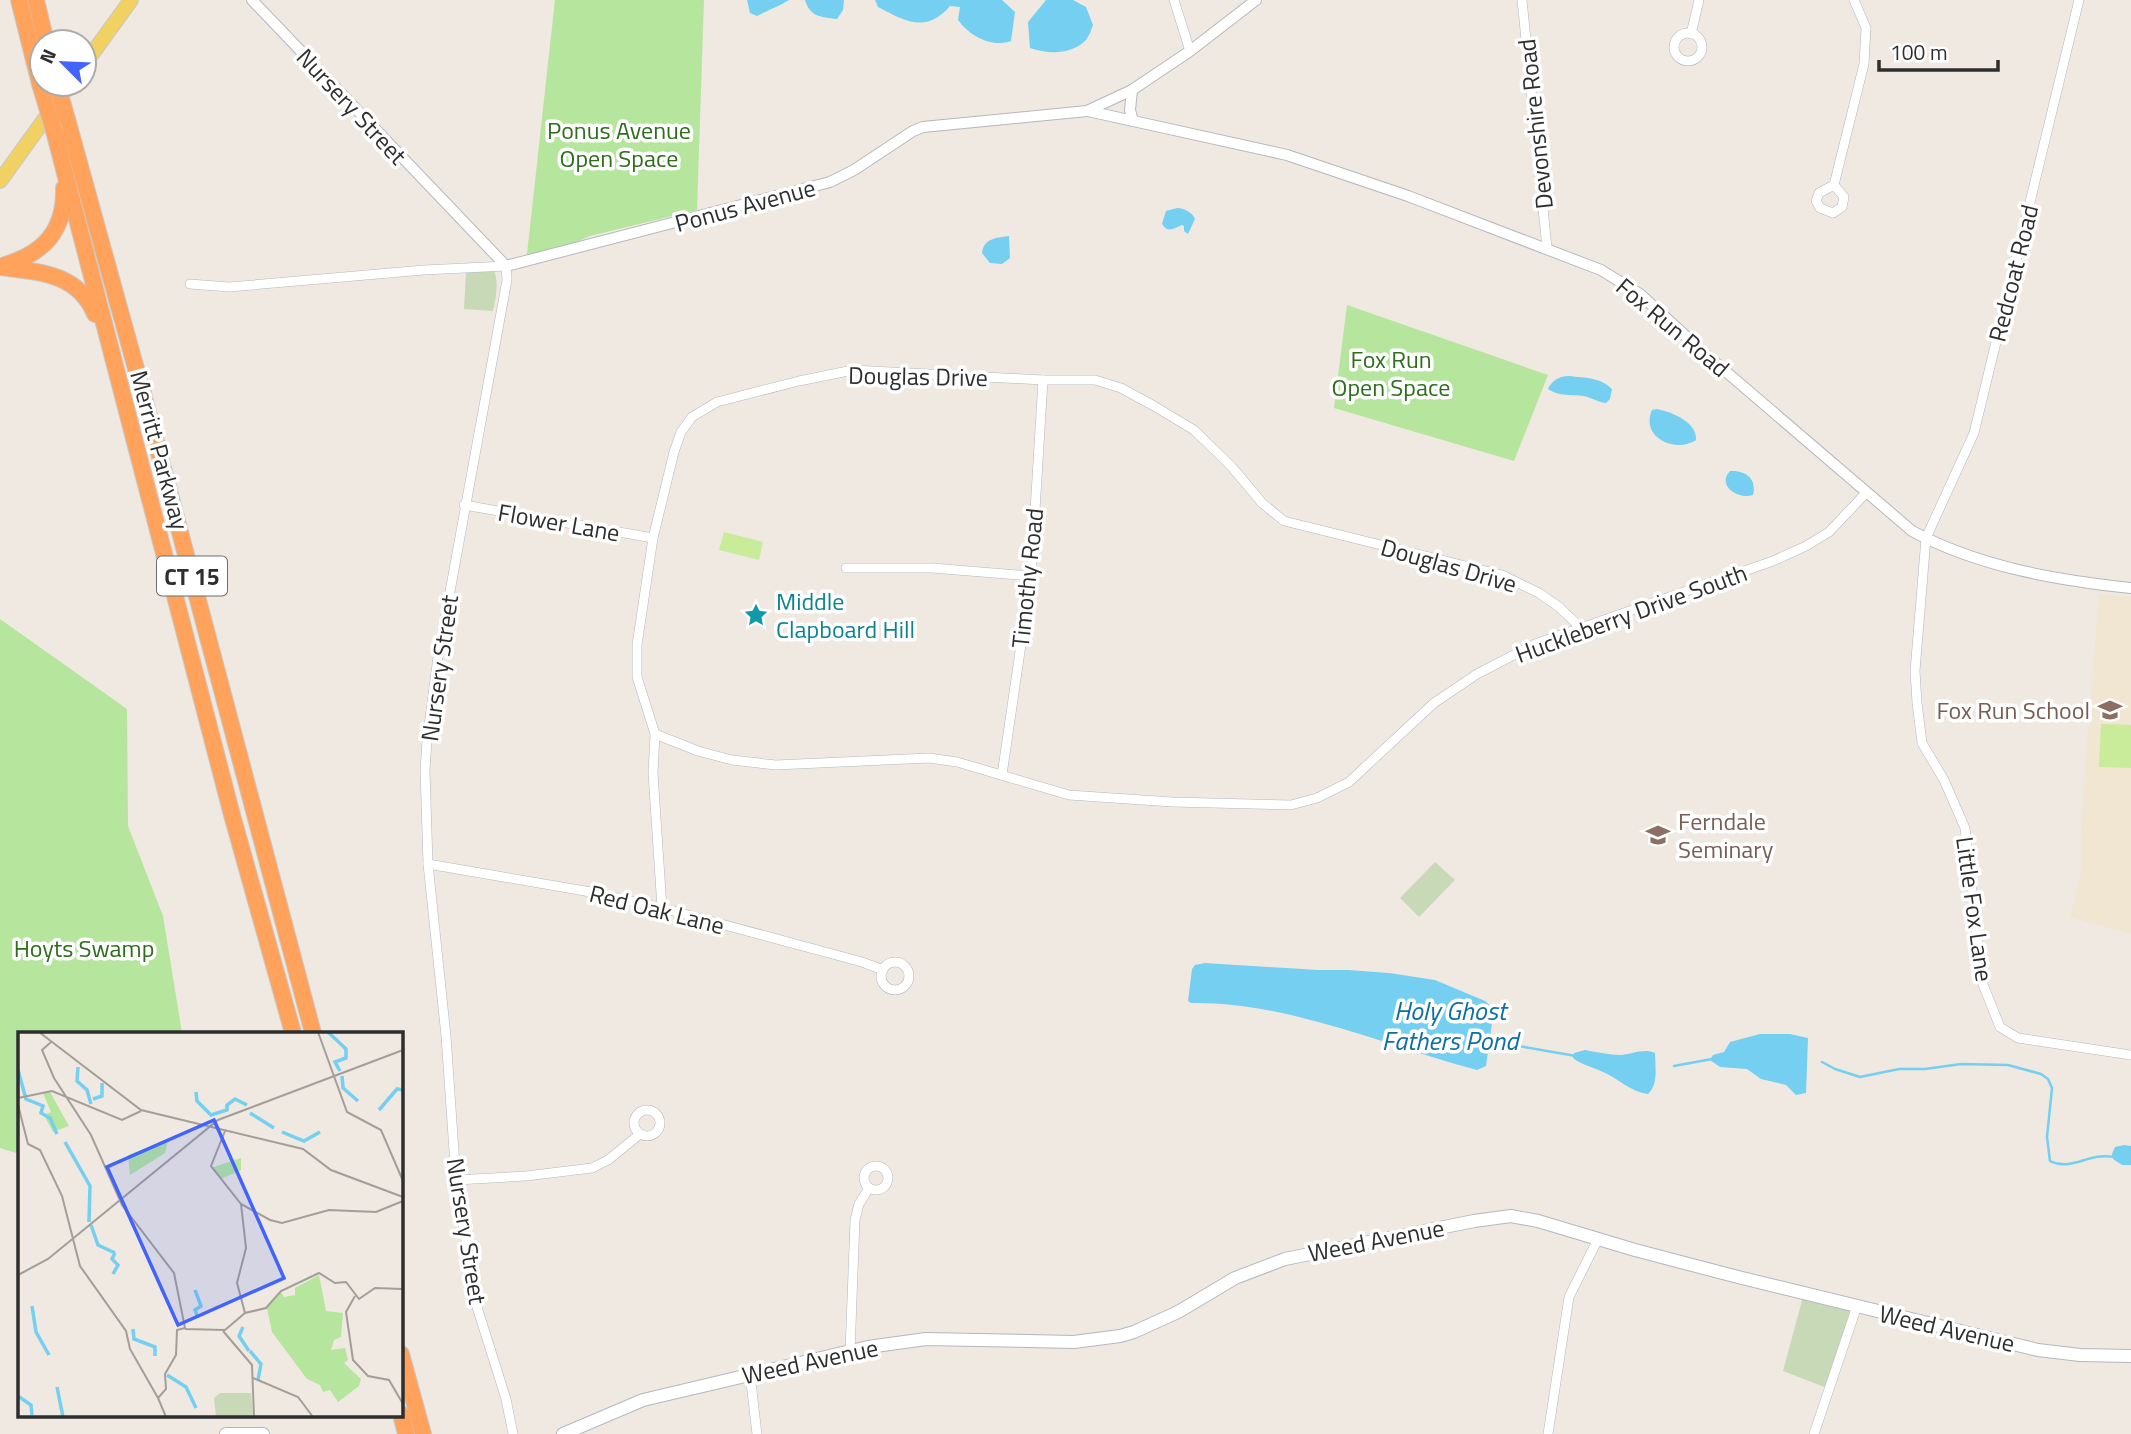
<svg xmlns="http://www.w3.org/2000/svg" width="2131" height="1434" font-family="'Titillium Web',sans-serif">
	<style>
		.education { fill: #f0e6d1 }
		.green { fill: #b6e59e }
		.cemetery { fill: #c8d9b8 }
		.pitch { fill: #c9ec9a }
		.water { fill: #75cff0 }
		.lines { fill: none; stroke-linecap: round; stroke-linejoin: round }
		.stream { stroke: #75cff0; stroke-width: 2.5 }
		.minor-casing { stroke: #b4b7c1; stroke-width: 10 }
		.tertiary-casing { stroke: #b4b7c1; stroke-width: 12 }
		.secondary-casing { stroke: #b4b7c1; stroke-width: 14 }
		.primary-casing { stroke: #c9c9c9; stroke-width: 16 }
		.motorway-casing { stroke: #c9c9c9; stroke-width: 18 }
		.minor { stroke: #fff; stroke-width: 9 }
		.tertiary { stroke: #fff; stroke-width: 10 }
		.secondary { stroke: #fff; stroke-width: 12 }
		.primary { stroke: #f2d163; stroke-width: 14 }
		.motorway { stroke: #ffa35c; stroke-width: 16 }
		.motorway-bridge-casing { stroke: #c9c9c9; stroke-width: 18; stroke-linecap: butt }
		.motorway-bridge { stroke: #ffa35c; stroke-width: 16 }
		.labels { text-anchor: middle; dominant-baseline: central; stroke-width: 7; stroke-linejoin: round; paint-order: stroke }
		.shield { fill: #fff; stroke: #6d6d6d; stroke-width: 2 }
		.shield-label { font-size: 23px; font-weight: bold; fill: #2e2e2e }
		.street-label { font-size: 24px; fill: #2e2e2e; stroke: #fff }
		.park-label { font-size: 24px; fill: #2c6e1b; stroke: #fff }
		.culture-label { font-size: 24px; fill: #0d838f; stroke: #fff; text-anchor: start }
		.education-label { font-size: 24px; fill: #785e54; stroke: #fff; text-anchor: end }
		.water-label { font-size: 26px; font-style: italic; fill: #0d6fa3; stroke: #fff }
		.inset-river { fill: none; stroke: #75cff0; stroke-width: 3.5 }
		.inset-road { fill: none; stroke: #a29e99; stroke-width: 2 }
		.view { fill: #4264fb; fill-opacity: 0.15; stroke: #4264fb; stroke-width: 3.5 }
		.inset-edge { fill: none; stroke: #2e2e2e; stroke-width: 3.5 }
	</style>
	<rect width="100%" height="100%" fill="#efe9e1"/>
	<path class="education" d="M2099,594L2131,597V934L2070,917L2082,869L2081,823Z"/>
	<g class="green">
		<path d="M555,0H704L697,210L590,236L526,263Z"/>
		<path d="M1347,305L1548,375L1514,461L1334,408Z"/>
		<path d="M0,619L127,709L128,826L163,916L182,1033H19V1154L0,1148Z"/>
	</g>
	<g class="cemetery">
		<path d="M494,270C499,283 496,297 493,311L464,309L466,272Z"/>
		<path d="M1435,862L1455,880L1419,917L1400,898Z"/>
		<path d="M1804,1293L1852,1305L1827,1388L1783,1371Z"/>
	</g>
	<g class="pitch">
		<path d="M724,532L763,542L759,560L719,550Z"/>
		<path d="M2101,724L2131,725V768L2099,767Z"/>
	</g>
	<g class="water">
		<path d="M747,0H789C778,7 768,10 757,16L750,13Z"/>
		<path d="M805,0H844L843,10L837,19C821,17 810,17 805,0Z"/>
		<path d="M875,0H1002L1015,12L1011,41C991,48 970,36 958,20L960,7L950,6C926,34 905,21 878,7Z"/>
		<path d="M1046,0H1073L1086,7L1093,25C1091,30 1089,37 1085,41C1070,55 1048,54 1030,48L1028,22Z"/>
		<path d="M1177,208C1184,208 1192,212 1195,219L1188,234L1184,231V226L1182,225C1174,228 1168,234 1162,224L1166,211Z"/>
		<path d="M1009,236L1010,258L1002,264L990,263L982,253C984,238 996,238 1009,236Z"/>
		<path d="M1569,376C1585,378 1600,377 1612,389L1610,399L1606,403C1597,402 1591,397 1583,396C1570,394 1560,397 1548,389C1552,380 1560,376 1569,376Z"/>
		<path d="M1657,409C1672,412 1697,422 1696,440C1675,454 1640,437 1652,410Z"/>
		<path d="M1730,471C1746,470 1757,479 1753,495C1739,500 1716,486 1730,471Z"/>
		<path d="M1205,963L1318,970H1348L1389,973L1435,980L1485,1001L1494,1009L1486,1066L1477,1070C1387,1046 1285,1001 1191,1003L1188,1001L1192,969L1195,965Z"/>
		<path d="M1760,1034H1790L1808,1038L1806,1093L1796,1095L1786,1085L1761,1079L1747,1069L1720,1067L1710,1060L1713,1055L1724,1052L1730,1042Z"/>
		<path d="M1585,1050C1597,1052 1609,1055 1621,1055C1633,1054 1643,1048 1655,1053C1655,1066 1659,1084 1648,1094C1631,1092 1619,1079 1603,1072C1593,1067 1582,1065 1573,1058L1574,1053Z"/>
		<path d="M2124,1145L2131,1146V1165H2122L2113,1159L2112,1154L2115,1147Z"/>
	</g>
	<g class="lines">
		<g class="stream">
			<path d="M1513,1045L1576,1056"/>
			<path d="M1822,1062L1835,1069L1860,1077L1899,1069H1925L1961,1064L2008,1065L2041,1074L2048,1079L2052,1088L2047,1137L2050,1161C2071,1172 2089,1152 2114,1157"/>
			<path d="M1674,1066L1712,1059"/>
		</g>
		<g class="minor-casing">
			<g id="minor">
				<path d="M1174,0L1190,51"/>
				<path d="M1522,0L1547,248"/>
				<path d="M2079,0L1974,433L1926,538L1915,671L1917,703L1922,743L1944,780L1965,828L1982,982L2000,1027L2018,1038L2131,1055"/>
				<circle cx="1688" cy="47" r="14"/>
				<path d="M1691,34L1699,0"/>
				<path d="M1834,185L1844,197L1842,207L1833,213L1820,208L1816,201L1819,193L1834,185L1864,64L1866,28L1854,0"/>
				<path d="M190,284L229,287L424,270L506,266L507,280L438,657L427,741L425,770L428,864L446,1036L456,1180L477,1307L506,1399L513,1434"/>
				<path d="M464,505L653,538"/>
				<path d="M846,568H932L1031,576"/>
				<path d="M655,734L698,751L732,760L776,765L929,758L957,762L1069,795L1172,802L1291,805L1317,798L1349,782L1434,703L1477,674L1535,644L1773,561L1806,546L1829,532L1866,493"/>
				<path d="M1002,775L1031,576L1043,380"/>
				<path d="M428,864L585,891L662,908L862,962L883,970"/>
				<path d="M662,908L653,773L655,734L637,677V645L653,538L674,452L681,432L692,417L717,402L799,381L853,370L1043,380H1095L1121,388L1154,406L1194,430L1231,466L1262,503L1284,521L1502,575L1539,593L1559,607L1581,628"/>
				<circle cx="895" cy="976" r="14"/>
				<circle cx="647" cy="1123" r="13"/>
				<circle cx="876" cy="1178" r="12"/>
				<path d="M456,1180L526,1176L592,1168L608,1160L640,1134"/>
				<path d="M850,1352L855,1220L859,1204L869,1188"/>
				<path d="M750,1374L757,1434"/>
				<path d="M1548,1434L1569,1297L1598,1239"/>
				<path d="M1814,1434L1857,1306"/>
			</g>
		</g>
		<g class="tertiary-casing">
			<g id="tertiary">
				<path d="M252,0L506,266L830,182L854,170L913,131L923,127L1087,111L1132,90L1190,51L1256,0"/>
				<path d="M1132,90L1130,110L1133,121"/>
				<path d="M1088,111L1287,155L1408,196L1601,270L1640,294L1703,352L1912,531C1979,567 2056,580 2131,588"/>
			</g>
		</g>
		<g class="secondary-casing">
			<g id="secondary">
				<path d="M226,1434H263"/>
				<path d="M563,1434L643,1400L868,1347L926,1339L1074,1342L1120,1336L1134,1332L1178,1312L1235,1278L1285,1259L1474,1221L1511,1216L1538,1221L1635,1250L1738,1277L2038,1350L2080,1355L2131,1356"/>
			</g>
		</g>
		<g class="primary-casing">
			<g id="primary">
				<path d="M84,65L131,0"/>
				<path d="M0,181L70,84"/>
			</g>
		</g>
		<g class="motorway-casing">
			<g id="motorway">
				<path d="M19,0L40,84"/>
				<path d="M36,0L46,42"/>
				<path d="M67,119L151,423L313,1033"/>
				<path d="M54,131L232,815L293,1033"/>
				<path d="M5,265C44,253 65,231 64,188"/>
				<path d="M0,267C39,272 78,273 95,314"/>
				<path d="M401,1354L423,1434"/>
				<path d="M401,1414L406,1434"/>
			</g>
		</g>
		<use href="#minor" class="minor"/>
		<use href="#tertiary" class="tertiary"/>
		<use href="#secondary" class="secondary"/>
		<use href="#primary" class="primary"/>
		<use href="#motorway" class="motorway"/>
		<g class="motorway-bridge-casing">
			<g id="motorway-bridge">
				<path d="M40,84L54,131"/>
				<path d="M57,84L67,119"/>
			</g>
		</g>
		<use href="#motorway-bridge" class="motorway-bridge"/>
	</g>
	<defs>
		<g id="sight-bare" transform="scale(1.89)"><path d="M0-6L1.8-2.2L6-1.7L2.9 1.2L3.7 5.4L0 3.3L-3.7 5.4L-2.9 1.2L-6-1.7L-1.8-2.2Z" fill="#0f9aa8" stroke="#fff" stroke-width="2.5" paint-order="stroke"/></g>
		<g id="school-bare" transform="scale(1.89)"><path d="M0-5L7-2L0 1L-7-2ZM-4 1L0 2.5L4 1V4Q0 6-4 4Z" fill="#8d6e63" stroke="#fff" stroke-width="2.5" paint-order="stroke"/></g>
	</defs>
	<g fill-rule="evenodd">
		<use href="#sight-bare" x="756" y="615"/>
		<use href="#school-bare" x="2110" y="710"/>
		<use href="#school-bare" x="1658" y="835"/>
	</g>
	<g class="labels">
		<rect class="shield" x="157" y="556.5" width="70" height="39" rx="5"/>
		<g class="shield-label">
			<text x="192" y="576">CT 15</text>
		</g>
		<g class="street-label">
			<text transform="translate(352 106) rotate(47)">Nursery Street</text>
			<text transform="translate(1535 124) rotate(-96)">Devonshire Road</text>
			<text transform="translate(745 205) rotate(-15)">Ponus Avenue</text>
			<text transform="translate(2013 273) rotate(-76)">Redcoat Road</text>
			<text transform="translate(1673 327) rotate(40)">Fox Run Road</text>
			<text transform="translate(918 376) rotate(1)">Douglas Drive</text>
			<text transform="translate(160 450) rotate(75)">Merritt Parkway</text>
			<text transform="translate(559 522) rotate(10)">Flower Lane</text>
			<text transform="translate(1449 565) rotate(16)">Douglas Drive</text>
			<text transform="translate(1027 578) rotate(-84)">Timothy Road</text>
			<text transform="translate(1631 613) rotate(-20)">Huckleberry Drive South</text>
			<text transform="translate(439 668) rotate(-82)">Nursery Street</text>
			<text transform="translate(657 909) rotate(14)">Red Oak Lane</text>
			<text transform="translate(1975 909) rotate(82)">Little Fox Lane</text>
			<text transform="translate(467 1231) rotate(81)">Nursery Street</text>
			<text transform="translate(1376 1240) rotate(-11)">Weed Avenue</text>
			<text transform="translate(1947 1328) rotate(13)">Weed Avenue</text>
			<text transform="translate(810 1361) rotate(-12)">Weed Avenue</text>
		</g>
		<g class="park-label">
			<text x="619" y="130">Ponus Avenue<tspan x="619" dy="28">Open Space</tspan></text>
			<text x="1391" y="359">Fox Run<tspan x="1391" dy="28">Open Space</tspan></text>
			<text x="84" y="948">Hoyts Swamp</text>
		</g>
		<g class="culture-label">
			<text x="776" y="601">Middle<tspan x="776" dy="28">Clapboard Hill</tspan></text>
		</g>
		<g class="education-label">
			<text x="2090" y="710">Fox Run School</text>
			<text x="1678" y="821" text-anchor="start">Ferndale<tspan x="1678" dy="28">Seminary</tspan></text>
		</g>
		<g class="water-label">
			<text x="1450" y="1010">Holy Ghost<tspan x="1450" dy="30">Fathers Pond</tspan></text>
		</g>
	</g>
	<g transform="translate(18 1032)">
		<rect width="385" height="385" fill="#efe9e1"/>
		<path d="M32,60L51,94L35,100L26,83L33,80L25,61ZM150,108L147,121L112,143L110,123ZM223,126V138L203,147L193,136ZM301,243L308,279L325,281L323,305L316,308L313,318L327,316L330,328L326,331L343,347L341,354L320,370L312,358L305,360L302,353L289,347L254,300L249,276L263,260L266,265L277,263V256Z" fill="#b6e59e"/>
		<path d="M202,361H233L235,385H198L196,366Z" fill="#c8d9b8"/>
		<path class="inset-river" d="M310,0L328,17V26L317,30L322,39M60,35L59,49L69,58L73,72M0,38L8,67L25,74L23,81L32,86L39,102M324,44L325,56L340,69M178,60L179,69L193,83L209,78V73L217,67L229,73M75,67L84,64V51M361,78L379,57L385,58M232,81L256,96M264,100L286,109L302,100M47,110L72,154L71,190M73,193L80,213L97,221M95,242L100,233L94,227L97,221M177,258L183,274L177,278L180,286M14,274L18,300L31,323M225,295L221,304L231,319M115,297L116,307L137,315V324M232,319L243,332L240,348M149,343L168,355L178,376M39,355L45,385M0,364L13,373L14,383"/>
		<path class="inset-road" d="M21,0L123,78L285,117L313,138L385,165M300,0L329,80L363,98L385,149M33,10L24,18L36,46L73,103L104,173L156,241L167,296L159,298L158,323L147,342L148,357L140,366L148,385M0,66L34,59L104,88L123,79M0,73L10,112L22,118L44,164L62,234L108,299L112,317L140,366M207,99L193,134L223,172L252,188L264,191L311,178L358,180L385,169M223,172L228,216L219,251L227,281M0,243L30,227L200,88L385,18M337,264L328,280L335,328L350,344L371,348L385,372M167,297L207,298L227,281L248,276L263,259L301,241L317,251L328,250L341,267L357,256L385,257M205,299L234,333L236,385M235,346L280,365L295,385"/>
		<path class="view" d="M196,88L266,246L160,293L89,135Z"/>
		<rect width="385" height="385" class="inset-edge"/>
	</g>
	<g transform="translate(63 63) rotate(294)"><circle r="33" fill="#ffffff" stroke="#ababab" stroke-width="2"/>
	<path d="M0-5L12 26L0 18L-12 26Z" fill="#4264fb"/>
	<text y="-10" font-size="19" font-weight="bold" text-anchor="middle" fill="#2e2e2e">N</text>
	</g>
	<path d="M1879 60v10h119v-10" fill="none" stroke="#2e2e2e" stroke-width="3.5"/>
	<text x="1890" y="60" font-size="21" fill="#2e2e2e" stroke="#ffffff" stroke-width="5" paint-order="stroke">100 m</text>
</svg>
